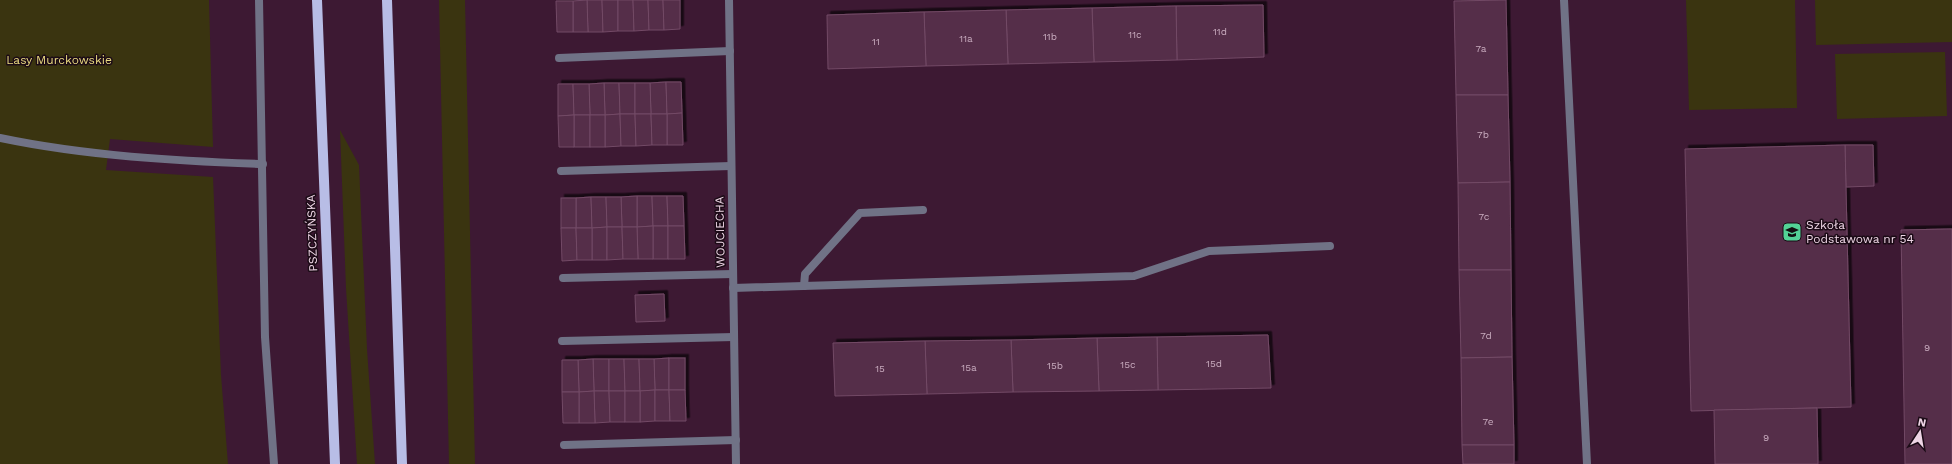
<svg xmlns="http://www.w3.org/2000/svg" width="1952" height="464" font-family="'Work Sans',sans-serif">
	<style>
		.green { fill: #3a3410 }
		.building { fill: #542d48; stroke: #734a66; filter: url(#shadow) }
		.lines { fill: none; stroke-linecap: round; stroke-linejoin: round }
		.lane { stroke: #707286; stroke-width: 8 }
		.street { stroke: #707286; stroke-width: 8 }
		.primary { stroke: #b8bde6; stroke-width: 10 }
		.labels { text-anchor: middle; dominant-baseline: central; stroke-width: 3; stroke-linejoin: round; paint-order: stroke }
		.number-label { font-size: 10px; fill: #c8abbe }
		.park-label { font-size: 12px; fill: #e9d980; stroke: #1b0b16 }
		.poi-label { font-size: 12px; fill: #eed5e5; stroke: #1b0b16; text-anchor: start }
		.street-label { font-size: 12px; fill: #eed5e5; stroke: #1b0b16 }
	</style>
	<defs>
		<filter id="shadow"><feDropShadow dx="3.5" dy="-3.5" stdDeviation="0" flood-color="#0009"/></filter>
	</defs>
	<rect width="100%" height="100%" fill="#3d1933"/>
	<g class="green">
		<path d="M0,0H209L213,147L110,139L106,170L213,177L221,375L228,464H0Z"/>
		<path d="M439,0H465L475,464H449Z"/>
		<path d="M1686,0H1795L1797,108L1689,110Z"/>
		<path d="M1815,0H1952V42L1816,45Z"/>
		<path d="M1945,52L1947,116L1837,119L1835,54Z"/>
		<path d="M340,130L359,165L367,349L375,464H357L346,288Z"/>
	</g>
	<g class="building">
		<path d="M587,0H602L603,32H588Z"/>
		<path d="M587,0L588,32H573V1Z"/>
		<path d="M602,0H618V31L603,32Z"/>
		<path d="M618,0H633L634,31H618Z"/>
		<path d="M633,0H648L649,30L634,31Z"/>
		<path d="M648,0H663L664,30H649Z"/>
		<path d="M663,0H680V29L664,30Z"/>
		<path d="M1506,0L1508,95H1456L1454,1Z"/>
		<path d="M556,1H573V32H557Z"/>
		<path d="M1263,5L1264,57L1177,60L1176,6Z"/>
		<path d="M1176,6L1177,60L1094,62L1092,8Z"/>
		<path d="M1092,8L1094,62L1008,64L1006,10Z"/>
		<path d="M1006,10L1008,64L926,66L924,12Z"/>
		<path d="M924,12L926,66L828,69L827,15Z"/>
		<path d="M666,82L667,114H651L650,83Z"/>
		<path d="M666,82H681L682,113L667,114Z"/>
		<path d="M604,83H619L620,114L605,115Z"/>
		<path d="M604,83L605,115H590L589,84Z"/>
		<path d="M619,83H635V114H620Z"/>
		<path d="M635,83H650L651,114H635Z"/>
		<path d="M558,84H573L574,115L558,116Z"/>
		<path d="M573,84H589L590,115H574Z"/>
		<path d="M1456,95H1508L1510,182L1458,183Z"/>
		<path d="M682,113L683,145H667V114Z"/>
		<path d="M620,114L621,146L605,147V115Z"/>
		<path d="M620,114H635L636,146H621Z"/>
		<path d="M635,114H651L652,145L636,146Z"/>
		<path d="M651,114H667V145H652Z"/>
		<rect x="574" y="115" width="16" height="32"/>
		<path d="M574,115V147H559L558,116Z"/>
		<rect x="590" y="115" width="15" height="32"/>
		<path d="M1845,145H1873L1874,186L1846,187Z"/>
		<path d="M1845,145L1851,407L1691,411L1685,149Z"/>
		<path d="M1510,182L1511,270H1459L1458,183Z"/>
		<path d="M637,196H652L653,226L637,227Z"/>
		<path d="M637,196V227H622L621,197Z"/>
		<path d="M652,196H667L668,226H653Z"/>
		<path d="M667,196H683L684,226H668Z"/>
		<path d="M591,197L592,228H576V198Z"/>
		<path d="M591,197H606L607,227L592,228Z"/>
		<path d="M606,197H621L622,227H607Z"/>
		<rect x="561" y="198" width="15" height="30"/>
		<rect x="653" y="226" width="15" height="33"/>
		<path d="M653,226V259H638L637,227Z"/>
		<path d="M668,226H684L685,259H668Z"/>
		<path d="M607,227V260H592V228Z"/>
		<path d="M607,227H622L623,259L607,260Z"/>
		<path d="M622,227H637L638,259H623Z"/>
		<path d="M561,228H576L577,260L562,261Z"/>
		<path d="M576,228H592V260H577Z"/>
		<path d="M1949,229H1952V464H1905L1901,230Z"/>
		<path d="M1459,270H1511L1512,357L1461,358Z"/>
		<path d="M664,294L665,321L636,322L635,295Z"/>
		<path d="M1268,335L1271,388L1158,390L1157,337Z"/>
		<path d="M1157,337L1158,390L1099,391L1097,338Z"/>
		<path d="M1097,338L1099,391L1013,392L1011,340Z"/>
		<path d="M1011,340L1013,392L927,394L925,341Z"/>
		<path d="M925,341L927,394L835,396L833,343Z"/>
		<path d="M1512,357L1514,445H1462L1461,358Z"/>
		<path d="M669,358V390H655L654,359Z"/>
		<rect x="669" y="358" width="16" height="32"/>
		<path d="M593,359H609V391H594Z"/>
		<path d="M593,359L594,391L579,392L578,360Z"/>
		<path d="M609,359H624L625,391H609Z"/>
		<path d="M624,359H639L640,391H625Z"/>
		<path d="M639,359H654L655,390L640,391Z"/>
		<path d="M562,360H578L579,392H562Z"/>
		<path d="M655,390V421L640,422V391Z"/>
		<path d="M655,390H669L670,421H655Z"/>
		<path d="M669,390H685L686,421H670Z"/>
		<path d="M594,391H609L610,422L595,423Z"/>
		<path d="M594,391L595,423H579V392Z"/>
		<path d="M609,391H625V422H610Z"/>
		<rect x="625" y="391" width="15" height="31"/>
		<path d="M562,392H579V423H563Z"/>
		<path d="M1817,408L1818,464H1715L1714,410Z"/>
		<path d="M1462,445H1514V464H1463Z"/>
	</g>
	<g class="lines">
		<g class="lane">
			<path d="M1564,0L1587,464"/>
			<path d="M559,58L730,51"/>
			<path d="M0,138C86,156 176,161 263,164"/>
			<path d="M561,171L731,166"/>
			<path d="M563,278L733,274"/>
			<path d="M804,286L805,274L860,213L923,210"/>
			<path d="M733,288L1134,276L1209,251L1330,246"/>
			<path d="M562,341L734,337"/>
			<path d="M564,445L736,440"/>
		</g>
		<g class="street">
			<path d="M259,0L265,337L274,464"/>
			<path d="M729,0L736,464"/>
		</g>
		<g class="primary">
			<path d="M317,0L335,464"/>
			<path d="M387,0L402,464"/>
		</g>
	</g>
	<defs>
		<g id="school-square" transform="scale(1)"><rect x="-9" y="-9" width="18" height="18" rx="4" fill="#53d396" stroke="#1b0b16"/><path d="M0-5L7-2L0 1L-7-2ZM-4 1L0 2.5L4 1V4Q0 6-4 4Z" fill="#111"/></g>
	</defs>
	<g fill-rule="evenodd">
		<use href="#school-square" x="1792" y="232"/>
	</g>
	<g class="labels">
		<g class="number-label">
			<text x="1220" y="31">11d</text>
			<text x="1135" y="34">11c</text>
			<text x="1050" y="36">11b</text>
			<text x="966" y="38">11a</text>
			<text x="876" y="41">11</text>
			<text x="1481" y="48">7a</text>
			<text x="1483" y="134">7b</text>
			<text x="1484" y="216">7c</text>
			<text x="1486" y="335">7d</text>
			<text x="1927" y="347">9</text>
			<text x="1214" y="363">15d</text>
			<text x="1128" y="364">15c</text>
			<text x="1055" y="365">15b</text>
			<text x="969" y="367">15a</text>
			<text x="880" y="368">15</text>
			<text x="1488" y="421">7e</text>
			<text x="1766" y="437">9</text>
		</g>
		<g class="park-label">
			<text x="59" y="60">Lasy Murckowskie</text>
		</g>
		<g class="poi-label">
			<text x="1806" y="225">Szkoła<tspan x="1806" dy="14">Podstawowa nr 54</tspan></text>
		</g>
		<g class="street-label">
			<text transform="translate(720 232) rotate(-91)">WOJCIECHA</text>
			<text transform="translate(312 233) rotate(-92)">PSZCZYŃSKA</text>
		</g>
	</g>
	<g transform="translate(1920 432) rotate(12)" stroke="#1b0b16" stroke-width="3" paint-order="stroke">
	<path d="M0-3L7 15L0 10L-7 15Z" fill="#eed5e5"/>
	<text y="-6" font-size="11" font-weight="bold" text-anchor="middle" fill="#eed5e5">N</text>
	</g>
</svg>
